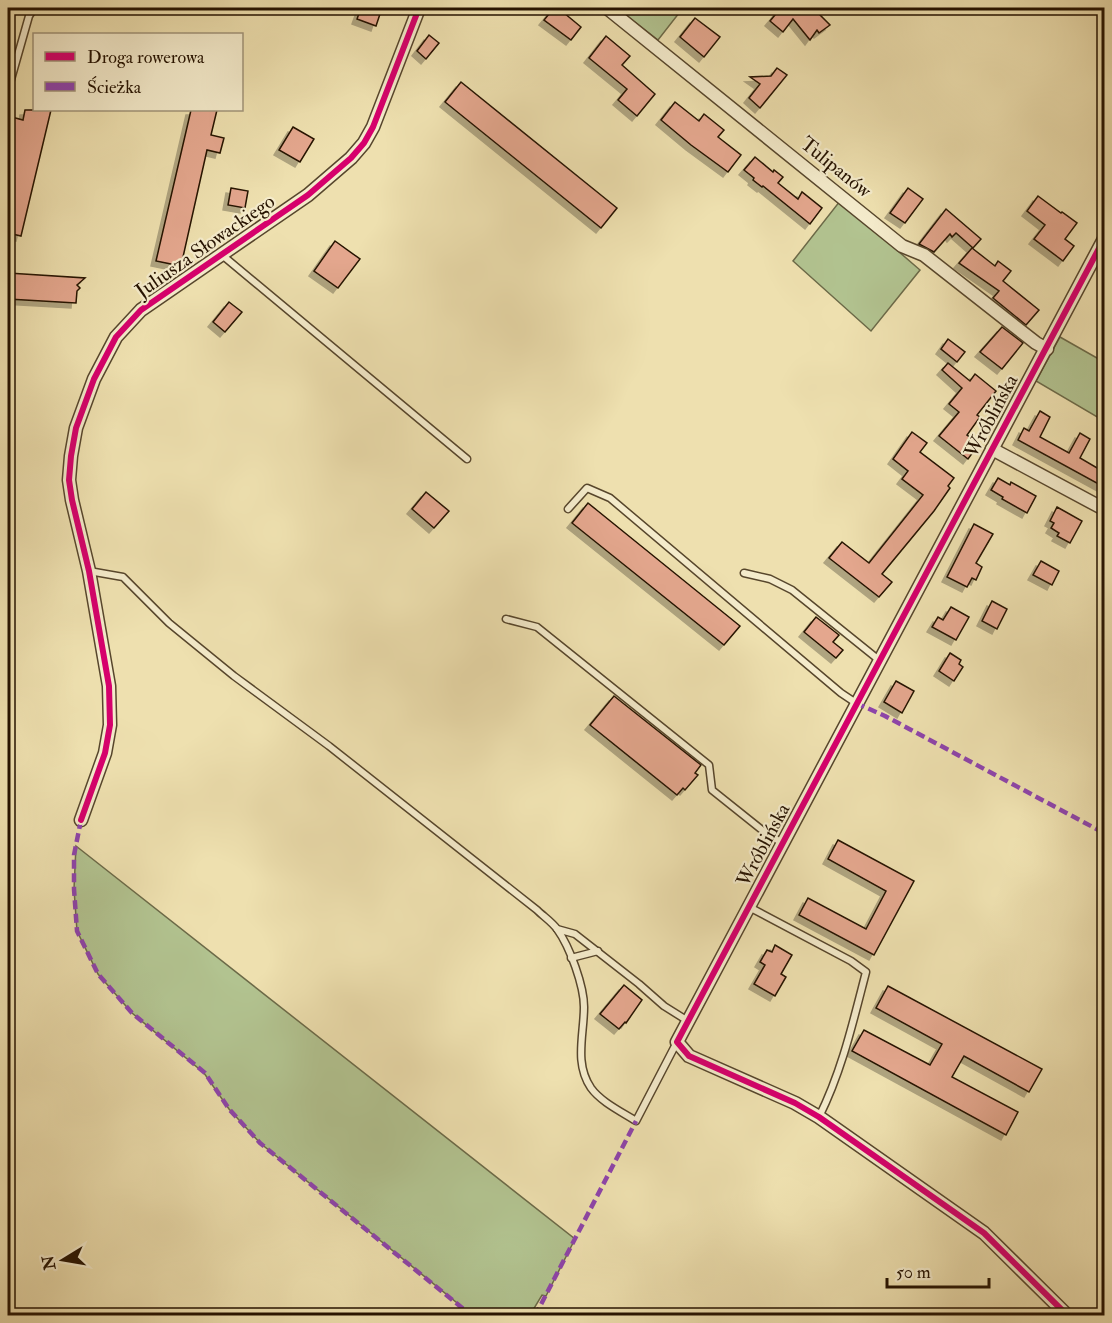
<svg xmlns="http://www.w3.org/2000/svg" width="1112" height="1323" font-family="'IM FELL Double Pica',serif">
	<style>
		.green { fill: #b2c390; stroke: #6c6a48; stroke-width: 1.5 }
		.building { fill: #e4a78e; stroke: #251200; stroke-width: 1.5; filter: url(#shadow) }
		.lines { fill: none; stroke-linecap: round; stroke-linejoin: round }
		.lane-casing { stroke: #57462c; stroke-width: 9 }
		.street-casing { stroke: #57462c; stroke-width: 15 }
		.lane { stroke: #f4ebcb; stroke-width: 6 }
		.street { stroke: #f4ebcb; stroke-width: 12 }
		.quiet { stroke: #8e44ad; stroke-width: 4.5; stroke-dasharray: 9 4.5; stroke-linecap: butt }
		.cycleway-casing { stroke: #f4ebcb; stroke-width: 10 }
		.cycleway { stroke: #d6006c; stroke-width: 6 }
		.labels { text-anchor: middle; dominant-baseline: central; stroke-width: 4.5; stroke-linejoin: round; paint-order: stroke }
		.street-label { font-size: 20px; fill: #251200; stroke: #f4ebcb }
	</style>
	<defs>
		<filter id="shadow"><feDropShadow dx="-5" dy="5" stdDeviation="0" flood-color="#0004"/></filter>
	</defs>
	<rect width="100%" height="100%" fill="#eee0af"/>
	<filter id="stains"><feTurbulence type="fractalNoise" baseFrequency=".00333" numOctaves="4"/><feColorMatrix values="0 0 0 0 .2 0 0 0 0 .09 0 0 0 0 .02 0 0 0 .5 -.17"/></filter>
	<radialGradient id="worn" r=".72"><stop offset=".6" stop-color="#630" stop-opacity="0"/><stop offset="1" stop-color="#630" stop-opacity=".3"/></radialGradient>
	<g class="green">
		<path d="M617,8H683L658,40Z"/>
		<path d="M840,201L920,270L871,331L793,261Z"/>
		<path d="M1060,337L1104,362V421L1036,381Z"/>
		<path d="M76,846L575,1239L546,1296L542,1295L530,1315H472L260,1143L229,1109L204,1073L132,1013L98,974L77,931L74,889Z"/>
	</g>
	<g class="building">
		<path d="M361,8H382L376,26L357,19Z"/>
		<path d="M554,8H558L581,27L571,40L544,20Z"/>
		<path d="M783,8H813L830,25L819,33L817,30L810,40L793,19L783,32L770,21L780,9L784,12L785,10Z"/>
		<path d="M695,18L720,37L704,57L680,37Z"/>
		<path d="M429,35L439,43L426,59L417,51Z"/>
		<path d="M606,36L630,56L622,65L655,94L637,116L618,100L627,89L589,58Z"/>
		<path d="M777,68L787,75L760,108L749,98L760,84L750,77L771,76Z"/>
		<path d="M461,82L617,208L601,228L445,102Z"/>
		<path d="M675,102L699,121L704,114L724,130L718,137L741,155L728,172L691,145L661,120Z"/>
		<path d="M25,110H51L21,236L8,233V186L14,160L8,159V116L23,120Z"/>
		<path d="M191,110H217L211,135L224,138L220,153L207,150L181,266L156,261Z"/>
		<path d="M293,127L314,139L300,162L279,150Z"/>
		<path d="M755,157L773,172L774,170L783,177L778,183L798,199L802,192L822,208L810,224L763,186L762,187L753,180L754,178L744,170Z"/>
		<path d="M231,188L248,191L245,208L228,205Z"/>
		<path d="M908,188L923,199L905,223L890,213Z"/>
		<path d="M1038,196L1061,213L1062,212L1077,223L1065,239L1074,246L1063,261L1034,239L1045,225L1027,211Z"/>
		<path d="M946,209L981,239L973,248L956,233L952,237L950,234L934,252L919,244Z"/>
		<path d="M335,241L360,259L338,288L314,271Z"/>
		<path d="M972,248L995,266L998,261L1011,271L1003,281L1039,310L1026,325L993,298L999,291L959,263Z"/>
		<path d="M8,273L85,278L77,285L80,288L77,291L76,303L8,299Z"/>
		<path d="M229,302L242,312L225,332L213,322Z"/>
		<path d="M1002,327L1023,343L1002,369L980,352Z"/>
		<path d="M948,339L965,352L957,362L941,349Z"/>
		<path d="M948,363L970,381L975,374L996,391L977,415L980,417L967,435L979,444L968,459L939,436L959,412L949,404L962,388L942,370Z"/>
		<path d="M1040,411L1050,417L1040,437L1069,453L1080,433L1090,439L1080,458L1104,472V487L1018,440L1024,428L1029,431Z"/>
		<path d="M912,432L927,443L920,452L954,478L948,486L950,488L934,511L882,574L892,582L879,597L829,558L842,542L869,563L923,495L902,479L908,471L893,459Z"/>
		<path d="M998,478L1010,485L1011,482L1036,496L1027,513L1002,499L1003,497L991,490Z"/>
		<path d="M426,492L449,511L434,528L412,509Z"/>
		<path d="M588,503L740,626L724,645L572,523Z"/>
		<path d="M1057,507L1082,521L1070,543L1057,536L1059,533L1051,528L1054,523L1050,521Z"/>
		<path d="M974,524L993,534L976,563L982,567L976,580L972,578L967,587L947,577Z"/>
		<path d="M1041,561L1059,571L1052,585L1033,575Z"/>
		<path d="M992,601L1007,609L997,629L982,621Z"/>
		<path d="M951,607L969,617L956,640L932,627L938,617L943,620Z"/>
		<path d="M816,617L839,635L833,642L843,650L836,658L804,632Z"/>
		<path d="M950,653L961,660L959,664L963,667L954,681L939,671Z"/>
		<path d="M896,681L914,691L902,713L884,702Z"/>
		<path d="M614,696L701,765L695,773L698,775L685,790L683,788L677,795L590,725Z"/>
		<path d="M838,840L914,881L874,955L799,915L808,898L866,929L886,891L828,859Z"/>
		<path d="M775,945L792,955L781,974L786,977L775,996L754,984L765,965L760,962L767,950L772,952Z"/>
		<path d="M624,985L642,1000L626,1023L625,1022L619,1029L600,1014Z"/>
		<path d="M888,986L1042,1069L1029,1092L964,1056L952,1077L1018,1112L1006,1135L852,1051L864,1030L930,1065L942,1044L876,1008Z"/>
	</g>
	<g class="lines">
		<g class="lane-casing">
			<g id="lane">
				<path d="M8,90L29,16L34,8"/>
				<path d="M222,255L467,459"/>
				<path d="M568,509L587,488L610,498L841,693L856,703"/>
				<path d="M89,571L123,577L169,623L234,676L329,746L537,910C543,916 552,922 557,929C570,947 584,986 584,1007C584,1035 574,1063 591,1088C601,1102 622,1112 636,1121L677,1042"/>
				<path d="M744,573L770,579L792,590L879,660"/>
				<path d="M506,619L537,627L709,765L712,790L762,830L782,843"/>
				<path d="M749,907L851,961L866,972C853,1022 842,1071 819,1117"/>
				<path d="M557,929L575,934L639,984L664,1006L688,1021"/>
				<path d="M571,958L598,951"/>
			</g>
		</g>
		<g class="street-casing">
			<g id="street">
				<path d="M607,8L902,246L924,255L1036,343L1047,349"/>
				<path d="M992,449L1104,509"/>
				<path d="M81,820L105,753L110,725L109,686L89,571L72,500L69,480L71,456L76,428L94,379L116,337L141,310L308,195L351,158L364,143L373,127L419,8"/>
				<path d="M1068,1316L984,1233L819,1117L795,1103L689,1056L677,1042L1104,239"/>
			</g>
		</g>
		<use href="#lane" class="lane"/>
		<use href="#street" class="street"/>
		<g class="quiet">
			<path d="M856,703L885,716L1104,833"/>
			<path d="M81,820L74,855V889L77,931L98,974L132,1013L205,1073L229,1109L260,1143L472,1316"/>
			<path d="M535,1316L636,1121"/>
		</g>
		<g class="cycleway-casing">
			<g id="cycleway">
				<path d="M81,820L105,753L110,725L109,686L89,571L72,500L69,480L71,456L76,428L94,379L116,337L141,310L308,195L351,158L364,143L373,127L419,8"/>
				<path d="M1068,1316L984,1233L819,1117L795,1103L689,1056L677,1042L1104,239"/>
			</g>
		</g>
		<use href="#cycleway" class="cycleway"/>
	</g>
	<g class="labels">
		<g class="street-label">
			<text transform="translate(836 167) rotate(39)">Tulipanów</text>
			<text transform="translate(205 246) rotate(-35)">Juliusza Słowackiego</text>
			<text transform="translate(991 416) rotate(-62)">Wróblińska</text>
			<text transform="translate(763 845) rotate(-62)">Wróblińska</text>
		</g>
	</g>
	<rect width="1112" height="1323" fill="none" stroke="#eee0af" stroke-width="30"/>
	<rect x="9" y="9" width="1094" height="1305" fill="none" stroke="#251200" stroke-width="3"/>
	<rect x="15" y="15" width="1082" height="1293" fill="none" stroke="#251200" stroke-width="1.5"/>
	<rect x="33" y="33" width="210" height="78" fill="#f4ebcb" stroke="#a1947a" stroke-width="1.5"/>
	<rect x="45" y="52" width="30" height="9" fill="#d6006c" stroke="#a1947a" stroke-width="1.5"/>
	<text x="87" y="63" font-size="18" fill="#251200">Droga rowerowa</text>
	<rect x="45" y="82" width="30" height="9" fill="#8e44ad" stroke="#a1947a" stroke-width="1.5"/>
	<text x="87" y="93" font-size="18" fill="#251200">Ścieżka</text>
	<g transform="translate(63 1260) rotate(259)" stroke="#f4ebcb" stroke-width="4.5" paint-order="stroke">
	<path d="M0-4.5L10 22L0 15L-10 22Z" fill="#251200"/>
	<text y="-9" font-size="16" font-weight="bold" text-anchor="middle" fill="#251200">N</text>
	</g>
	<path d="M887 1278v9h102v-9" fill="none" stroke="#251200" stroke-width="3"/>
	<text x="896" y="1278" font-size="18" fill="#251200" stroke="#f4ebcb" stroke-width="4.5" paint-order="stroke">50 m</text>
	<rect width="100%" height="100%" filter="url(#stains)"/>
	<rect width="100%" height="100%" fill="url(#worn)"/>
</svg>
